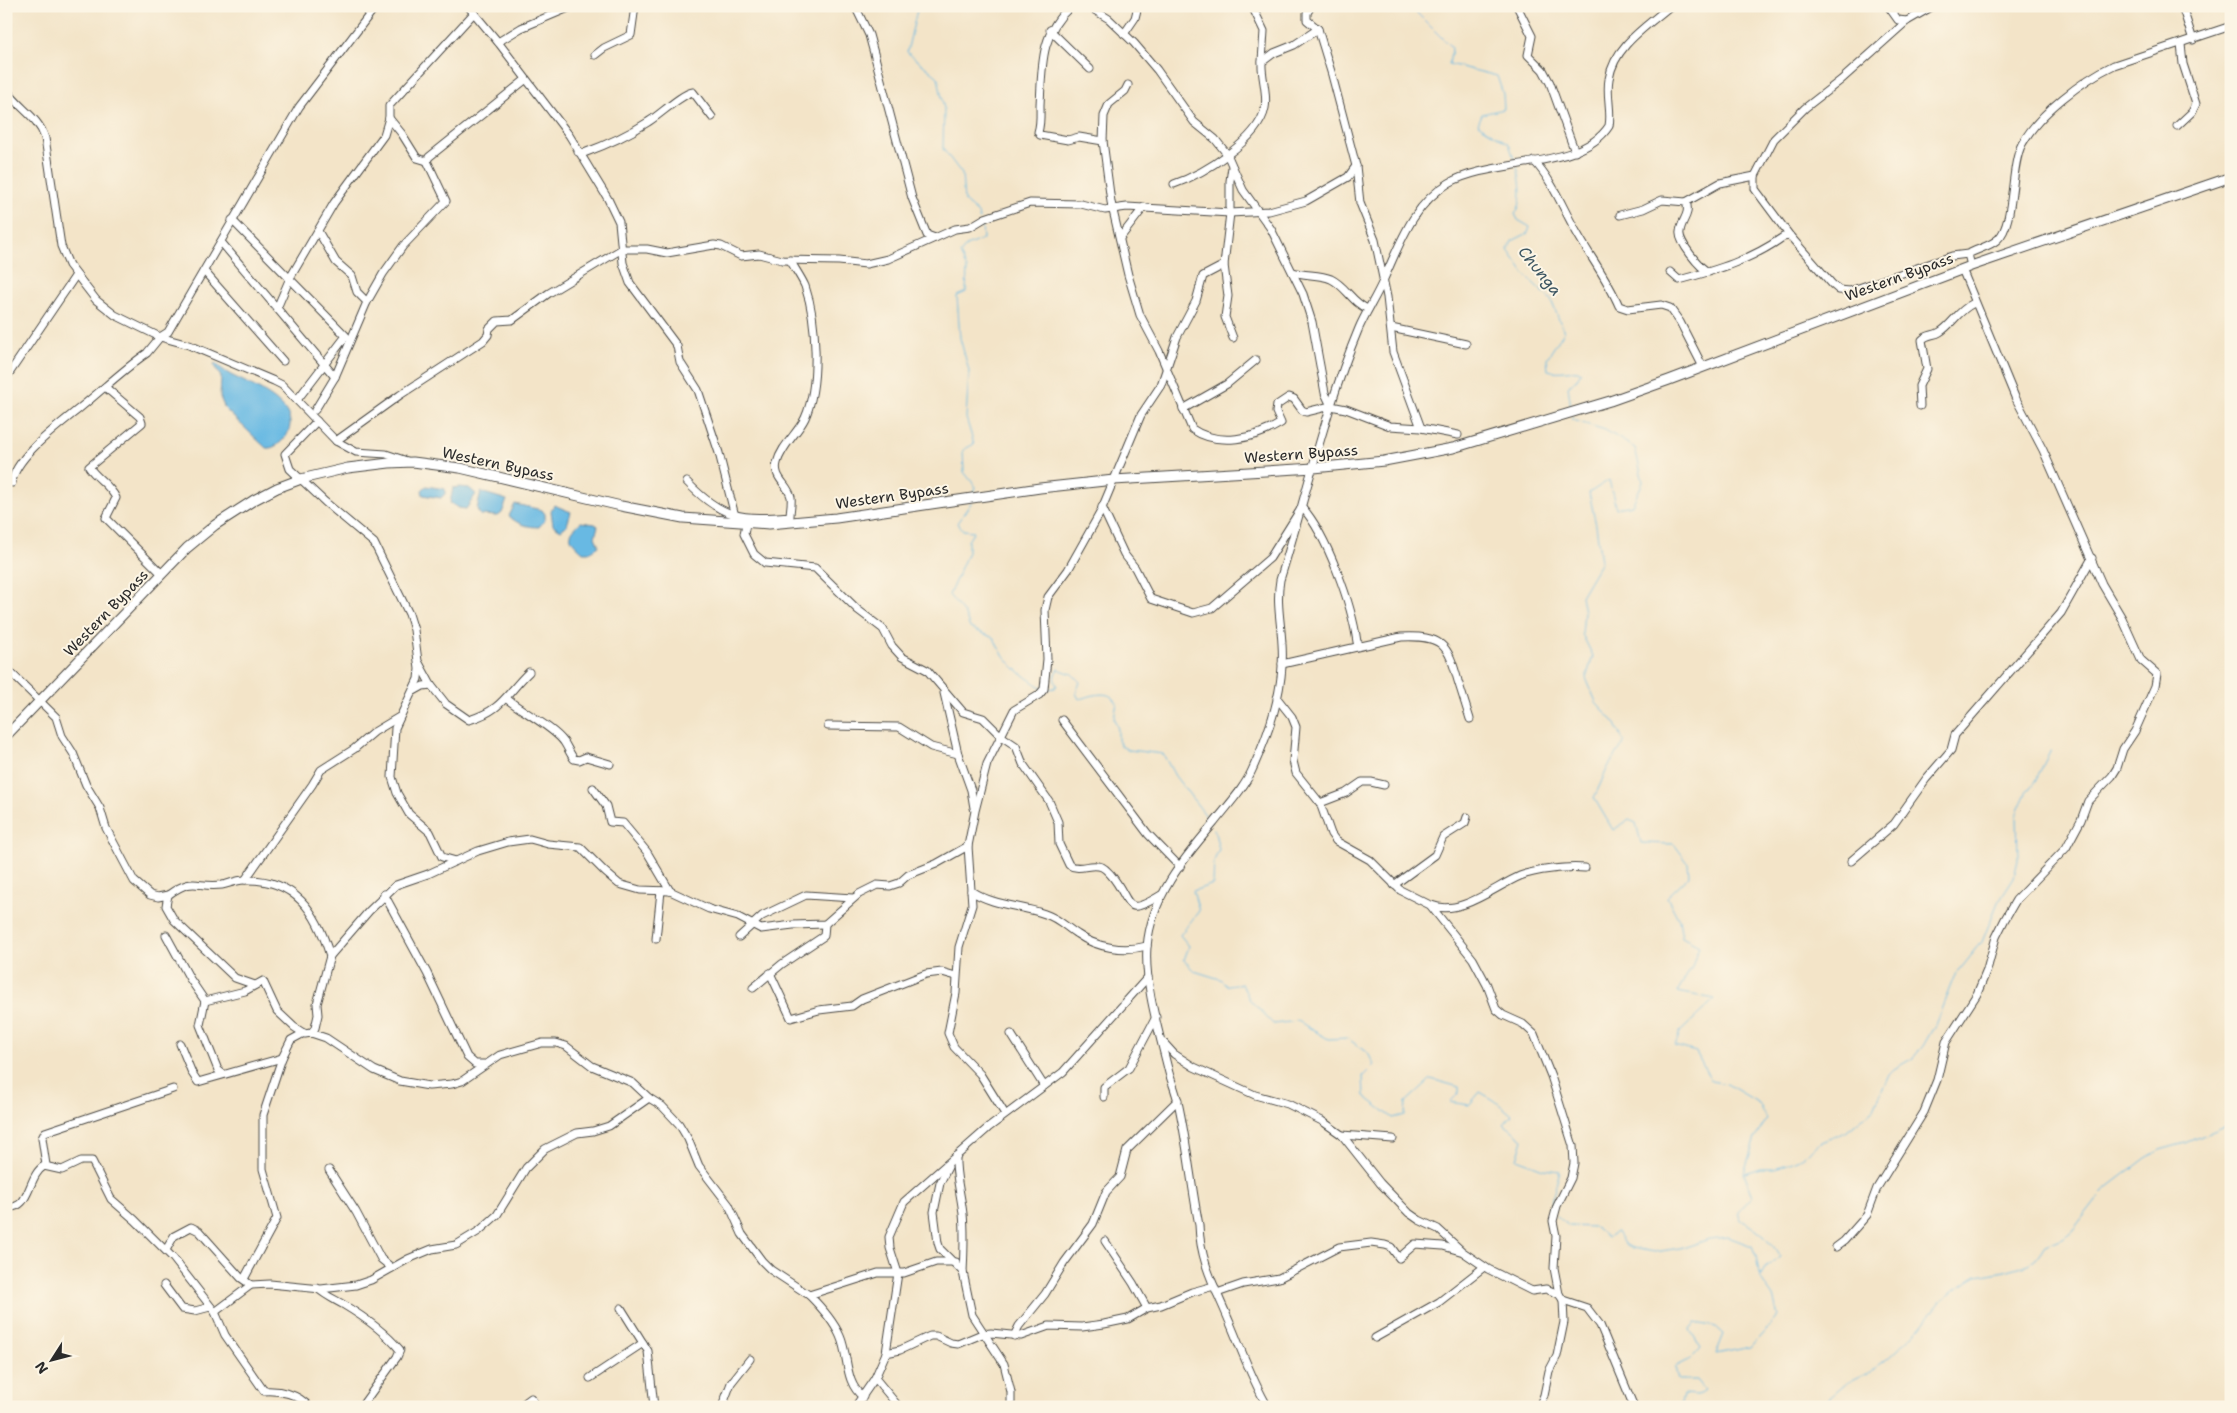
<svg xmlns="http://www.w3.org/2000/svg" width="2237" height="1413" font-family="'Shantell Sans',sans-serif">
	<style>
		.water { fill: #68b9e3; stroke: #4a7287 }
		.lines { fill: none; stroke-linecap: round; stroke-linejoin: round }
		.stream { stroke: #68b9e3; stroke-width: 1 }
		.minor-casing { stroke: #494743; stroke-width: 9 }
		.major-casing { stroke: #494743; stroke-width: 11 }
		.minor { stroke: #fff; stroke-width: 7 }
		.major { stroke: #fff; stroke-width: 9 }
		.labels { text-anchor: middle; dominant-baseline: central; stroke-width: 4; stroke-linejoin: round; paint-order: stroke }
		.street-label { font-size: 15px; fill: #2b2b2b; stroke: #fcf5e5 }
		.water-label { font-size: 16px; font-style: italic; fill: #3d5662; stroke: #fcf5e5 }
	</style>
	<rect width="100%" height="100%" fill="#fcf5e5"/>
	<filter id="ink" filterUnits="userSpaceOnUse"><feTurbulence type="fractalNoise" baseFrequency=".02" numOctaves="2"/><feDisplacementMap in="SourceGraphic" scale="10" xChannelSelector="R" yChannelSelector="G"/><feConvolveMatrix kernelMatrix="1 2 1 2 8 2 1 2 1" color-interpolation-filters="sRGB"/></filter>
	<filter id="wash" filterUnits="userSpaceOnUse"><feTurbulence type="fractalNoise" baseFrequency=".0096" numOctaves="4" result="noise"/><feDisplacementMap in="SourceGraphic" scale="20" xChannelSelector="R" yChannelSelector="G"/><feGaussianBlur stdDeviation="1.12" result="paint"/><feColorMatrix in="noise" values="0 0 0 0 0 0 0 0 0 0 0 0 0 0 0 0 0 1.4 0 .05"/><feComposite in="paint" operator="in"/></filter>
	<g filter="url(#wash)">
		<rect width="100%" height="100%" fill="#f3e4c8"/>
		<g class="water">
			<path d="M215,363C220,367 225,372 231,375C252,386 310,408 283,440C278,445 272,449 266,448L225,409L220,397L221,377L214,366Z"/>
			<path d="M426,486L445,489V494L441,498L423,495L422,490Z"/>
			<path d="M460,487L469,488L476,494L466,509L459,508L450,503L453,488Z"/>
			<path d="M481,492L507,500L502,513L498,516L480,515L477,509Z"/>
			<path d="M515,504L542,510L545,514V520L539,527C527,527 517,524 509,516Z"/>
			<path d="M554,505L571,512L567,525L561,530L553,525L551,511Z"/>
			<path d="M581,522L595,524L598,526L595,537L599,546L590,552H583C569,539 565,536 581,522Z"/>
		</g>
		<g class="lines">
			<g class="stream">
				<path d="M918,6L907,52L938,77L944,109L943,149L962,174L964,201L978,213L979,219"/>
				<path d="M1419,6L1417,13L1452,48L1449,64L1497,76L1503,94L1504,109L1482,114L1478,124L1509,144L1515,161"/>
				<path d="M1517,167C1521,180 1524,203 1515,214L1518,220L1530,227L1528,233L1512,241L1508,250L1526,276L1551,300L1564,332L1547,358L1548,370C1560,374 1571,368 1581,372L1577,379L1568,386L1571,408"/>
				<path d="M1573,417V420L1605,430L1635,448L1643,482L1632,505L1616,508L1609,480L1589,493L1596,525L1601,562L1581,596L1584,612L1582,634L1593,656L1586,678L1596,702L1616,724L1624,743L1608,767L1594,798L1613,830L1629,820L1636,823L1641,843L1674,844L1688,863L1689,876L1667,897L1679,920L1682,937L1699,946L1692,967L1677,992L1715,999L1680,1032L1675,1046L1696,1052L1711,1081L1727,1084L1759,1103L1767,1119L1755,1138L1744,1173L1753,1196L1738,1212L1740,1219C1757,1230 1771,1239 1780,1257L1766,1267L1760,1278L1773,1297L1778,1316L1751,1347L1716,1354L1724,1334L1716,1327L1696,1323L1690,1330L1701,1348L1691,1359L1675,1367L1678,1380H1697L1705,1390L1698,1395L1683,1394L1680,1407"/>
				<path d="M973,495L976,487L964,472L963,450L974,444L966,418L969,371L960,338L957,296L966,292L967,269L960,254L966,246L983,239L982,225"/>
				<path d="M971,503L957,523L963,530L974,531L968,541V552L949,595L965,615L970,628L994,638C1004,662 1020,674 1042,688"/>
				<path d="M1048,689L1055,688L1057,685C1053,678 1054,675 1058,669L1072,674L1080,682L1076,693L1079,699C1092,696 1109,688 1117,703L1114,719L1118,729V740L1121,746L1129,750L1163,754L1175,776L1210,821"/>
				<path d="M1214,829L1219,849L1214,861L1213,884L1193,891L1199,911L1180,935L1189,946L1184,960L1194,971L1220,979L1228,986L1242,984L1249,999L1273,1024L1298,1021L1328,1039L1347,1038L1368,1053L1374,1065L1363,1076L1364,1096L1393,1118L1405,1115L1406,1102L1431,1079L1459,1087V1093L1450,1102L1469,1105L1480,1092L1494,1100L1512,1115L1504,1124L1523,1139L1517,1159L1543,1169L1560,1171L1552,1198L1551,1214"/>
				<path d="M1745,1173L1760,1168H1774L1788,1164L1801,1158L1821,1142L1846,1132L1874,1109L1889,1074L1894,1069L1913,1058L1923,1046L1935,1025L1954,977L1982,942L1998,902L2014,877L2018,860L2017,813L2026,793L2035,781L2051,750"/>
				<path d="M1557,1216L1569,1226L1595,1227L1607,1237L1617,1232L1624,1244L1632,1248L1655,1252L1686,1247L1709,1239L1728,1237L1752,1246L1756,1256L1760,1278"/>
				<path d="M1819,1407L1847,1383L1870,1372L1887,1359L1920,1328L1942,1300L1955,1289L1977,1276L2005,1271L2029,1264L2036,1259L2046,1245L2063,1238L2072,1231L2104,1190L2146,1158L2160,1150L2185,1143L2231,1123"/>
			</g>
		</g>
	</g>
	<g filter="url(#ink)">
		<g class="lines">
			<g class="minor-casing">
				<g id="minor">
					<path d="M468,6L498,42L569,135L608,199L619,222L623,263L630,283L677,346L680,362L698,390L719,453L735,516"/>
					<path d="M855,6L869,35L875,57L912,198L927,235L935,238"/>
					<path d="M1071,6C1040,33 1042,67 1040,105C1040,114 1041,123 1038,132L1040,135L1068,140L1079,137L1103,141"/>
					<path d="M1088,6L1109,19L1134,43L1157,70L1194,122L1215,139L1227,154L1243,190L1271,229L1303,294L1312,322L1325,393L1331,406"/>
					<path d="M1252,6L1264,31L1262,61"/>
					<path d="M1517,6L1532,36L1528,55L1543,70L1550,83L1575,152"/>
					<path d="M1888,6L1898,20L1907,21"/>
					<path d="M1933,6L1907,21L1841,80L1805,108L1774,139L1755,176V189L1790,236L1832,284L1839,290L1850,291L1952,256L1968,254"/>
					<path d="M2182,6L2193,40"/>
					<path d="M1050,30L1090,69"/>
					<path d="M1124,34L1135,18L1138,6"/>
					<path d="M498,42L521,28L573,6"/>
					<path d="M595,55L604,48L631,35L635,6"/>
					<path d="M1128,85L1125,91L1109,104L1104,116L1103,141L1111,202L1128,275L1140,315L1159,351L1192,429C1218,447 1255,439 1281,423L1276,412L1277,405L1289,397L1294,399L1302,410L1306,412L1331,406L1346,409L1390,426L1421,428L1393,352L1387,297L1375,240L1360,203L1356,166L1332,75L1318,29L1307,20V13L1311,6"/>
					<path d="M6,89C18,108 38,116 45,138L61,246L69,265L96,300L115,315L160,337L189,345L274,381L282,385L336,441L356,452L386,454L407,461"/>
					<path d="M389,118L402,134L417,158L427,161"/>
					<path d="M2177,126L2192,112L2196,104L2183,64L2181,44"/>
					<path d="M578,152L584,153C606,145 628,135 648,122C660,115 681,94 693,92L712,117"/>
					<path d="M1534,161C1553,181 1563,209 1577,233C1591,258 1608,280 1619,306L1628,309L1661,305L1670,308L1680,322L1703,367"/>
					<path d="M1174,184C1203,174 1259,140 1265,108C1268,93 1261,77 1262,62L1274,53L1294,45L1318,29"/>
					<path d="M1686,202L1720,183L1755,176"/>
					<path d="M1620,215L1643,209L1662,200L1686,202C1691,215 1681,220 1680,232C1678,241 1700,269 1709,272"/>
					<path d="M232,220L346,336L297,400"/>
					<path d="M318,231L336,262L352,276L357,292L367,302"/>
					<path d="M1120,238L1144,207"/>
					<path d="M221,242L335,377"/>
					<path d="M1224,265L1228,296L1225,317L1233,338"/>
					<path d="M1971,266L1968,254C1977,249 1991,246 1998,239C2015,224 2010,166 2022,144C2039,113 2083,80 2114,65L2231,26"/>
					<path d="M204,271L283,361"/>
					<path d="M1293,272C1305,276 1319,274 1331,279C1346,286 1352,303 1368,309"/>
					<path d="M1670,272L1679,280C1717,270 1751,260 1783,237L1790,236"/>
					<path d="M277,308L290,278L334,203L384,135L389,118V106L474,13"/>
					<path d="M1391,328L1466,344"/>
					<path d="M6,378L76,275"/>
					<path d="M105,387L140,417L142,423L89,467C97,479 109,484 116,498L106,518L162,574"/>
					<path d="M1920,406L1919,386L1927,369L1922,340C1927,334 1934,336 1940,332C1953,324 1957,311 1974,303"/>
					<path d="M1183,409L1227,384L1256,360"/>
					<path d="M315,410L335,377L367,302L383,274L403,246L446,201L427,161L429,157L525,80"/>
					<path d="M317,421L285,454L290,469L325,502L374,543L409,614L414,630L419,669L418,679L395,728L392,777L397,793L409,814L430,832L442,857L456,861"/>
					<path d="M1421,428L1458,435"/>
					<path d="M336,441L400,395L483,341L488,335L489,329L497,321L512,320L549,293L622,249H647L667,253L714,245L721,246L741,256L759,254L782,260L839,261L866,264L888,259L955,229L970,227L985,218L1030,203L1081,204L1105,210L1127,207L1230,213L1269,211L1306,201L1348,177L1356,166"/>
					<path d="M687,482C722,519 742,520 790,516C790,510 792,503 791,497C788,484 773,478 777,463C781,446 798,433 805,418C820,384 817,321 805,286C801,277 795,269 790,260"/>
					<path d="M12,483C14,457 62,423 81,407C103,389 124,369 147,353L160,337L168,332L299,107L376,6"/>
					<path d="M1102,507L1124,554L1135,568L1151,599L1193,613L1212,608L1270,558L1302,507C1327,535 1352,605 1357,642L1360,645"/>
					<path d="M746,524L744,534L754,554L765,563L815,568L858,610L883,629L892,646L902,657L927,670L963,712L983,718L1001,736L1016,746L1023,764L1049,801L1058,822L1059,844L1069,865C1080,872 1091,862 1102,867C1106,869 1108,872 1111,875C1133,901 1122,919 1161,895"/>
					<path d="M419,663L431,685"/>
					<path d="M1282,664L1401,637C1442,635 1448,644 1458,681C1462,694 1466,706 1470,719"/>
					<path d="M6,668L56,717L62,736L73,753L86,785L100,808L106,828L134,881L150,895L158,897L168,895L166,906L174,920L235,978L255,985"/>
					<path d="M414,691L423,686L431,685L446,704L469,720C503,710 506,694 529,672"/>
					<path d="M944,693L958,754L971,790L974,808"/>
					<path d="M1277,698L1292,717L1296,727L1293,761L1296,773L1320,803L1331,834L1336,841L1370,860L1400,890L1430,905L1473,959L1487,985L1496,1009L1503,1015L1523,1024L1534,1034L1551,1076L1573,1146L1574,1163L1571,1178L1557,1206L1553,1221L1556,1236L1554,1268L1559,1294"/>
					<path d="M507,699C523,712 553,727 564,742C568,748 570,754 574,759L579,760L586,757L610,764"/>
					<path d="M1062,720L1148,834L1180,867"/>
					<path d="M828,726L899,727L931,747L958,754"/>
					<path d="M593,788L606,806L610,822L623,823L647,852L670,891"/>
					<path d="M1320,803L1346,793L1362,782H1371L1384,785"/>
					<path d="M1851,861L1894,824L1926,779L1951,750L1955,735L2061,613L2092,558"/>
					<path d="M245,880L312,785L321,770L354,749L374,732L399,717"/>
					<path d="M1394,885L1435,855L1443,837L1465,823L1467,817"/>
					<path d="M971,891C994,906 1020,905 1045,914C1058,918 1066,927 1077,934C1097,948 1124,952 1147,946"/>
					<path d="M384,894L427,973L467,1057L475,1064H484"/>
					<path d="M168,895C195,876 194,888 222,885C229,884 236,880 244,880C295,878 317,912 330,956"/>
					<path d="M1431,905C1460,917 1494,887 1520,876C1534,870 1569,866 1585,868"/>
					<path d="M166,935L190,979L205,1001L245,991L263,981L277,1011L294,1027L305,1034L311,1033L326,1038L374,1070L400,1081L429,1086L452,1084L462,1081L500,1055L542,1043H556L566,1046L592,1066L633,1083L649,1098L662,1106L679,1124L688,1139L699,1166L729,1205L742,1234L762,1261L771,1270L809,1295L878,1273H904L936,1262H956"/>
					<path d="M739,937L762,916L806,895L853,898"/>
					<path d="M656,939L661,891"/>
					<path d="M770,973L791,1018L819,1010L852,1006L862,999L926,974L942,972L956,976"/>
					<path d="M753,988L782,964L824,936L825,924"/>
					<path d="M205,1001L200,1025L218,1070L223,1074"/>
					<path d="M311,1033L315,1028L318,1015L317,1004L330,956L369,911L396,885L428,874L478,851L508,842L530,839L548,844L580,847L605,872L619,884L640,890L670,891L709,909L738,917L761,929L793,925L825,924L859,894L877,885L890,886L899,883L908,875L936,864L968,846"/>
					<path d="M1011,1034L1044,1086"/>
					<path d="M1164,1043L1174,1054L1194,1067L1255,1095L1288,1104L1322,1121L1342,1135L1380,1183L1409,1213L1419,1220L1438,1229L1463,1252L1488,1269L1532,1291L1546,1289L1559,1294L1563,1300L1587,1308L1600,1325L1634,1407"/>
					<path d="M180,1044L192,1073L198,1082L282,1058"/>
					<path d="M1104,1097V1087L1129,1068L1156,1017"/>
					<path d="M1005,1114L980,1074L954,1047L948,1033L956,993L959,947L972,905L968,846L975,811L987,764L1014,710L1039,695L1044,689L1047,659L1045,610L1048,597L1068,570L1100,513L1141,415L1161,385L1177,337L1196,301L1203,276L1224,265L1230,213V181L1232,167"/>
					<path d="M1342,1135L1393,1139"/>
					<path d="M956,1156C955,1176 961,1194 963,1214C965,1233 964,1252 963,1272"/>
					<path d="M46,1165L42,1138L45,1132L173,1089"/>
					<path d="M948,1167L940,1183L934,1212L938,1243L940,1249L963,1272L972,1315L1004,1364L1011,1392V1407"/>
					<path d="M329,1170L356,1212L381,1259L392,1268"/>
					<path d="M6,1207C31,1211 27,1176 44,1166L62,1170L81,1161H92L111,1199L135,1220L173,1258L215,1312L225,1335L264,1391C280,1390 299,1394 309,1407"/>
					<path d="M1105,1241L1133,1283L1147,1308"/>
					<path d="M1836,1247L1844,1241L1867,1215L1877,1188L1924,1112L1937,1080L1946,1042L1977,994L1987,970L1996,937L2005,919L2016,900L2066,848L2081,820L2088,801L2112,776L2117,768L2123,749L2135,731L2155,686L2157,674L2141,660L2122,618L2102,584L2043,450L2015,397L1962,269"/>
					<path d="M166,1250L174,1236L191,1227L199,1231L241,1278L251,1285L270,1284L321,1289L356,1285L371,1280L408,1259L432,1249L456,1245L479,1231L497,1215L526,1168L545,1149L577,1133L593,1131L609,1126L649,1098"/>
					<path d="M244,1279L277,1218L263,1169V1115L282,1058L291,1040L304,1033"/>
					<path d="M164,1285L182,1309L195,1311L210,1307"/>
					<path d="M317,1288C326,1296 334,1299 344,1305C364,1317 385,1332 400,1350L397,1357L361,1407"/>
					<path d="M1217,1293L1243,1284L1279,1278L1339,1247L1371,1243L1385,1245L1391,1247L1399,1258L1415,1244L1443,1246L1460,1251"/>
					<path d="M809,1295C821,1307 833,1320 840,1336C849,1356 844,1382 863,1397"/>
					<path d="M621,1308L648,1351L654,1407"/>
					<path d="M215,1312L251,1285"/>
					<path d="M1014,1336L1019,1326L1045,1294L1064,1263L1093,1224L1106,1192L1120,1177L1127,1150L1178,1100"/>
					<path d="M1375,1338L1439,1302L1484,1267"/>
					<path d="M886,1353L900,1350L930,1336H936L951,1343L958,1344L982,1334L991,1333L1021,1336L1049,1326L1082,1327L1104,1324L1128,1319L1147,1308L1161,1305L1192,1292L1214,1286"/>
					<path d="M590,1378L643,1343"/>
					<path d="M875,1378L899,1407"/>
					<path d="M519,1407L531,1398L537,1407"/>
					<path d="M584,1407H597"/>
					<path d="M722,1407L731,1383L750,1359"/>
					<path d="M855,1407L875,1378L886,1353L898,1273L890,1248L889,1237L904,1202L988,1128L1063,1072L1148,977"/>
					<path d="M1268,1407C1252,1380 1242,1351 1230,1323C1216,1289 1200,1262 1199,1225C1191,1184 1187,1142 1178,1102C1176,1092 1172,1083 1169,1073C1160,1035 1144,985 1147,947C1151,898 1183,859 1214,823C1228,805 1244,789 1253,768C1270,731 1285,685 1282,644C1281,622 1276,602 1280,580C1306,497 1325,409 1359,328C1366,312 1376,297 1383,281C1400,244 1412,205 1449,183C1492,158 1581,170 1609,126C1612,111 1606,95 1609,79C1614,46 1647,26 1670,6"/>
					<path d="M1539,1407L1544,1395L1549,1371L1557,1356L1564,1322L1563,1300"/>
				</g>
			</g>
			<g class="major-casing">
				<path id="major" d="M6,736L187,548L215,525L254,500L277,488L301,479L348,468L389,463L413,462L460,468L621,506L683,518L769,524L836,518L1040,488L1114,480L1314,468L1384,461L1453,448L1610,401L1669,380L1971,266L2231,177"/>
			</g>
			<use href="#minor" class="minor"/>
			<use href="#major" class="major"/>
		</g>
	</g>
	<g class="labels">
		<g class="street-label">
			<text transform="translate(1899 277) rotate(-20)">Western Bypass</text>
			<text transform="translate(1301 454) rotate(-4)">Western Bypass</text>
			<text transform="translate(498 464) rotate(12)">Western Bypass</text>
			<text transform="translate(892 496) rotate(-8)">Western Bypass</text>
			<text transform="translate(106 613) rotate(-46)">Western Bypass</text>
		</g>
		<g class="water-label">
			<text transform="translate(1540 271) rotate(51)">Chunga</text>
		</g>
	</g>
	<rect width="2237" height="1413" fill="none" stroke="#fcf5e5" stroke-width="25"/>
	<g transform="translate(52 1360) rotate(234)" stroke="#fcf5e5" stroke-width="4" paint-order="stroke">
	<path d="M0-4L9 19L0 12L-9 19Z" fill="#2b2b2b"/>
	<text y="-8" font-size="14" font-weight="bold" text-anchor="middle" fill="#2b2b2b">N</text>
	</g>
</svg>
